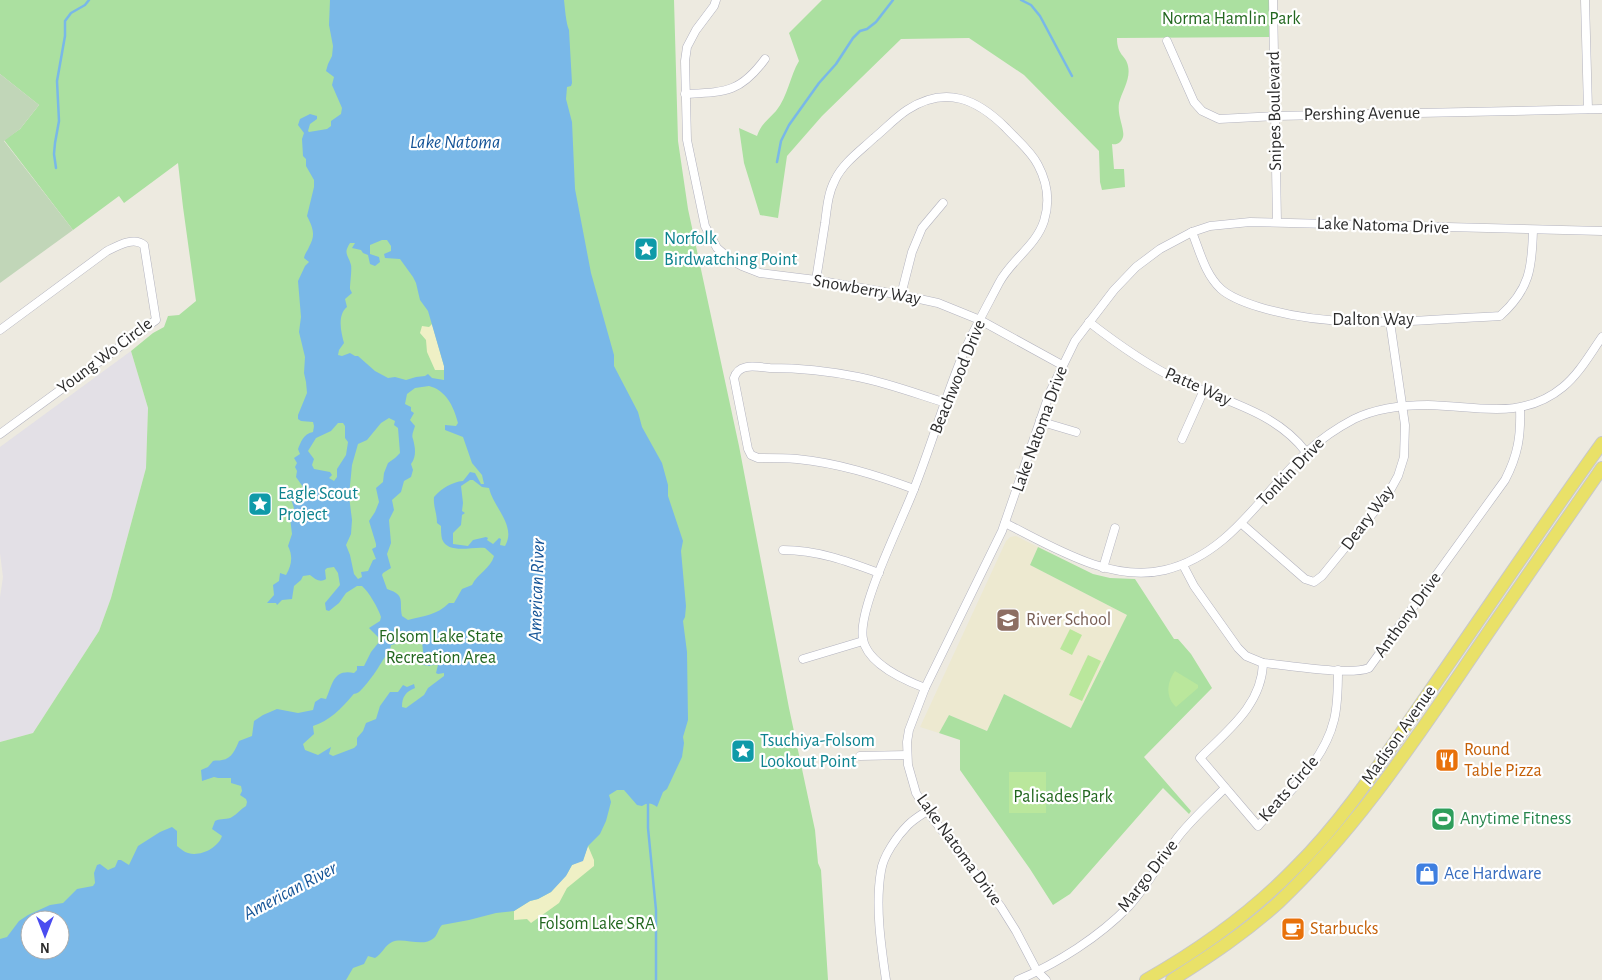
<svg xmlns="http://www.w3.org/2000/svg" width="1602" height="980" font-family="'Alegreya Sans',sans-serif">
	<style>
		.industrial { fill: #e3e0e6 }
		.education { fill: #ede9d0 }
		.green { fill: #abe0a0; fill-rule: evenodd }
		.sand { fill: #eff0c5 }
		.cemetery { fill: #c1d6b8 }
		.pitch { fill: #bae79c }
		.water { fill: #79b8e8; fill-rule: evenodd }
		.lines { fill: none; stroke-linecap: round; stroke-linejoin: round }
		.stream { stroke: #79b8e8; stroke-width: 2.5 }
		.street-casing { stroke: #b3b3bf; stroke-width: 9 }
		.primary-casing { stroke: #c8c8c8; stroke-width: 14 }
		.street { stroke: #fff; stroke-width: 8 }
		.primary { stroke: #e9e168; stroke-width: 12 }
		.labels { text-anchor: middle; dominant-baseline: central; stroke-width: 4.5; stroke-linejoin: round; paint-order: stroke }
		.park-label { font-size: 18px; fill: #22671f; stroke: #fff }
		.street-label { font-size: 18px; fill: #2c2c2c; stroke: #fff }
		.culture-label { font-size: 18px; fill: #0d838f; stroke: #fff; text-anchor: start }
		.education-label { font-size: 18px; fill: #785e54; stroke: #fff; text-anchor: start }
		.food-label { font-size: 18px; fill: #c56008; stroke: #fff; text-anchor: start }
		.leisure-label { font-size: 18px; fill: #27864d; stroke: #fff; text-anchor: start }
		.shop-label { font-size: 18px; fill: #366cbe; stroke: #fff; text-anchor: start }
		.water-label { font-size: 19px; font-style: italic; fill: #155497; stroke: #fff }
	</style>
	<rect width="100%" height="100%" fill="#edeae0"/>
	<path class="industrial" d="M131,351L148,408L146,468L111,598L99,631L33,733L0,742V597L3,577L0,553V447Z"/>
	<path class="education" d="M1016,536L1038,547L1030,565L1127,615L1078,715L1071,728L1004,694L987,731L949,715L939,733L920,727L1006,541L1010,537Z"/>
	<g class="green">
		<path d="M0,0H674L678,141L688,209L739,446L789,708L815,830L818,863L821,870L828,980H0V742L33,733L99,631L111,598L146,468L148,408L131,351L153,333L164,327L168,316L179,315L196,301L183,207L178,163L124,203L119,196L73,230L4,140L20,129L39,105L0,74ZM30,920H60V950H30Z"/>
		<path d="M822,0H1270V37L1117,38C1117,56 1126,55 1128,66C1131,79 1122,91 1119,103C1117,116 1125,129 1123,137C1121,143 1117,145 1112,144L1114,169H1124L1125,187L1102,190L1100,182L1099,151L1024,75L969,38L901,39L822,116L787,156L778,218L760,215L744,163L739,128L757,136C761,124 768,120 776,111C788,96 790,76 799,61L789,33Z"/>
		<path d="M1038,547L1093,574L1110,578L1135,579L1174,639H1178L1191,654L1212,688L1144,757L1191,811L1189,814L1163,788L1070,894L1053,905L1030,869L960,770V740L939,733L949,715L987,731L1004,694L1071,728L1127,615L1030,565Z"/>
	</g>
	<g class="sand">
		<path d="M432,324L444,366L445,370H435L427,352L426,340L420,333L422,326L429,327Z"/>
		<path d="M588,846L594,860V866L567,888L559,903L531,923L527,919L514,920V911L530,901L538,899L551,892L567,874L572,865L583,860Z"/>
	</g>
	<path class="cemetery" d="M0,74L39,105L20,129L4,141L73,230L0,283Z"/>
	<g class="pitch">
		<path d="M1070,629L1082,635L1072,655L1060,649Z"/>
		<path d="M1088,655L1101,661L1082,701L1069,695Z"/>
		<path d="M1175,671L1198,685V688L1176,707C1165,697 1167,682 1175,671Z"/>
		<rect x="1009" y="772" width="37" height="41"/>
	</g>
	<path class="water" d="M330,0H564C565,9 566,23 569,30L572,83L571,86L567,87L566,99L572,122L575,189L591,273L614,355V366L638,412L642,427L662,463L668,485V496L683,541L681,551L686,606L685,617L683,621L687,652L688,720L683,737L684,743L682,757L667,789L663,792L657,807C652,803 648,802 642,806L637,805L624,790H617L609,795L611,802L606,821L600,834L588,846L583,861L572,865L566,876L551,892L538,899L530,901L514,911L496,913L469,920L442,925C438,929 438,934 434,938C423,948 404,937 392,942C385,945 382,954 375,958L368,956L364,964L353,968L346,980H0V939L7,937L19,921L28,915L50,905L63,903L77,889L93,886L95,883L94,873L97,865L100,864L108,870L115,867L118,860H121L129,865L138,846L160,832L172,827L177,831V846C181,849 184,852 188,853C200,857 218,848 222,836L212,829L215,821C221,818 227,820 232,817C237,814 241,809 246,806L247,802L246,799L240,795L242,791L241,786L231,783V778H218L214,777L202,781L201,770L208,767L213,761C216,760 219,761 222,760C232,759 236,748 239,741L252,736L254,721L263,715L277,709L298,713L313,710L315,702L321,698L326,699C333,684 333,669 354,673L357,670V666H364L371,652L379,642L378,637L369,628L380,621L381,617C378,608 369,592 362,586H357L346,593L339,603L329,611L326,610L325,603L340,585L338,573L334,567L327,568L325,570L326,579C320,583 315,579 310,575L303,576L301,580L294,586L292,599L282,600L277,605L276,603H267L274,595L273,585L279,581L280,573L286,575C292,565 293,556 288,546L292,534L290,518L294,508L291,499L293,494L303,487L296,477L297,471L295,467L297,463L294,458L300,454L298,449C301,442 303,434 313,432L314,426L313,422L301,421L298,419V415L307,393L306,382L304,373L305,357L299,332L301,317L298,281L305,266L309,262L304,258C305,253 307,252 309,247C316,235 313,228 307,216L314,187V180L306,166V159L303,156L302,139L304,133L298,125L300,119L310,114L317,116V119L310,124L308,131L309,132L327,129L331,126V121L341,114L342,108L332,85L334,77L326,71L328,64L332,56L333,46L329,25ZM382,240H387L391,246V251L384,254L385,258L400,259L413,277L416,283L420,300L428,311L444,366V380L432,378L428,374L425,376L416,377L406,380L395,377L388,378L375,371L358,356H355L350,353L342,356L338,355L339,350L344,343C341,332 337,315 347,307L345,299L352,293L350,289C350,284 352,269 351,265C348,254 343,254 350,243H355L352,248L361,250L363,253L368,255L370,264L375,266L380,262L379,257L370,254V245ZM429,386C446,390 454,407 458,423L456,426L445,425V430L463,437L472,463L482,475L484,484H481L475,473L470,472L463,481C452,482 442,488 434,497C433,506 437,513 437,523L441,526C441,530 441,535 442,539C448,555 473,546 485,548L494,556C491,568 477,574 472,585L462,589L454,603H449C437,615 424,616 408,620L402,616C399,601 406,595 387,589L382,575L383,573L391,568L387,554L391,543L389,520L394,510L392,500L401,492L404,481L411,477L413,470L411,464C417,456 415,447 413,439C411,435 414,430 415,426L410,420L414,413L411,411V407L405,404L407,394L415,388ZM389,418L395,421L394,425L398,428L400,453L395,458L388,463L384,473L383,482L376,488L379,502L375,512L369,521L376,544V547L372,549L376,559L373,560L368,571L361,572L362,577L358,579L354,574L350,555L346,545L351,534L352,520L349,496L352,465L358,444L367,440L381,423ZM338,423H343L345,426V438L348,442L346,455L337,469V477L334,481L329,478L332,475L330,472L314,469L312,465L314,459L308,451L316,438L331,431ZM470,480H473L482,487L489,488C493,507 517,526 505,546L500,545L501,539L499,538L493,544L487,540L488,538L486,537L473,540L468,546L453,544V533L461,525L462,515L465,513L462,511L463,503L461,486ZM411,638L418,639L422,641L423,652L419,664L429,666L437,664L438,665L436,673L438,674L444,673V676L428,688L424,695L406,708L402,707C402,696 406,692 415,688L414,684L407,687L403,685L398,692H390L380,706L376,719L366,723L363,731L357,738V745L354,748L333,756L329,754L331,747L318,755L305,750L303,744L314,734L313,726C329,721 342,708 352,696C355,692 355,695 359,692C362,690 372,677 374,674C380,666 383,658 390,651L391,645L406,641ZM30,920H60V950H30Z"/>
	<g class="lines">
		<g class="stream">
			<path d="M1021,0L1031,5L1040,16L1072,76"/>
			<path d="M777,162L781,141L789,125L819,83L836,64L853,38L860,31L867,29L876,22L893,0"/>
			<path d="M56,168L54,154L55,143L59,121L57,81L65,36V21L71,13L85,5L89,0"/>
			<path d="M648,802V828L656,910V980"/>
		</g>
		<g class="street-casing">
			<g id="street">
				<path d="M716,0L714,6L696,30L687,47L685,61L687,140L705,226L717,248L730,259L742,266L760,273L816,280L901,295L938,303L980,320L1062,365"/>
				<path d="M1273,0L1277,222"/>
				<path d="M1585,0L1588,109"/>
				<path d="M1167,41L1194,102L1202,111L1219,119L1276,116L1602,109"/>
				<path d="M685,94C725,92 740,93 765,59"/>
				<path d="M1192,232C1200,252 1205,274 1221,289C1231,298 1246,303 1259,307C1337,331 1420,320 1500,316C1530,289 1532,268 1533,230"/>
				<path d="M816,280C819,261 822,242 825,223C827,208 828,193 835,180C843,163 860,151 874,138C885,129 895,118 907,110C946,85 977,99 1006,128C1017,140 1031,151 1038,165C1047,182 1050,202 1044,221C1036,246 1011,260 999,283C987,306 974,329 964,352C945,397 932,444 914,489C902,521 857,609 863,639C867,663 904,680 925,688"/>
				<path d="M901,295L912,252L922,228L943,203"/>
				<path d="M1089,322C1116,343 1147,365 1178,380C1223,401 1275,411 1306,452"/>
				<path d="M0,330L107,251C117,246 134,236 144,245L156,320L0,434"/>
				<path d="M1040,420L1049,424L1076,432"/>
				<path d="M1182,439L1204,390"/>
				<path d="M914,489C876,475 838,463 797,459C784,458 771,458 758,458L751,455L748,449L734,378C739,362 757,367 770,368C800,368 829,371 858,377C888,383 917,394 946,403"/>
				<path d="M1005,523C1053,547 1110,583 1165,570C1231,554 1261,493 1308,451C1322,438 1337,428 1354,419C1377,408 1404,405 1428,405C1476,406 1522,421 1563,387C1579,374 1590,354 1602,337"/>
				<path d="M1242,524L1305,579L1314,582L1322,576L1387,496L1398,476L1404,457L1405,425L1390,322"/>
				<path d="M783,550C817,550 847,561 879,573"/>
				<path d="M1183,565L1194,586L1238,648L1246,656L1263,663C1287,665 1349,676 1369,668L1505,480C1518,455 1521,436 1520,408"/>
				<path d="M1103,568L1115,528"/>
				<path d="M803,659L863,641"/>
				<path d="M1263,663C1262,705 1227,731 1200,758L1258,826C1286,795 1324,762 1334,720C1338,704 1338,687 1338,670"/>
				<path d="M860,756L907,755"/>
				<path d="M886,980C881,946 875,905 881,871C883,856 897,836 908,825C914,819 921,815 927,811"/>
				<path d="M1018,980C1058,963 1099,937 1129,906C1148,885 1161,860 1178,837C1192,819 1209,804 1225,788"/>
				<path d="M1046,980L1037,971L1016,931L1001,907L927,811L916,793L908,765L907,742L909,730L925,688L1002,531L1050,392L1075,341L1114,290L1136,267L1160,249L1192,232L1210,226L1250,222L1602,231"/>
			</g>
		</g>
		<g class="primary-casing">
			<g id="primary">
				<path d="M1146,980C1199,950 1251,913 1294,869C1344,820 1383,759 1423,701C1483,615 1541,528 1602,443"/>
				<path d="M1172,980C1210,956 1246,932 1279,902C1352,833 1406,753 1462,671C1508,603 1555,536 1602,468"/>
			</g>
		</g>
		<use href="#street" class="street"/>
		<use href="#primary" class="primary"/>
	</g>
	<defs>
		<g id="sight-square" transform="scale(1.25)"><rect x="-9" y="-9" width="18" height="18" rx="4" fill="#0f9aa8" stroke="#fff"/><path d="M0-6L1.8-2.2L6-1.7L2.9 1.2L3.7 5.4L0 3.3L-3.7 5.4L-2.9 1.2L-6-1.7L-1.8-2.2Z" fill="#fff"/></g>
		<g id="school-square" transform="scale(1.25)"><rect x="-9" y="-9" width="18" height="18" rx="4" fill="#8d6e63" stroke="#fff"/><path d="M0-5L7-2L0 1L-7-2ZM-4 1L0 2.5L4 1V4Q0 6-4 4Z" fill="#fff"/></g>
		<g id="restaurant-square" transform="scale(1.25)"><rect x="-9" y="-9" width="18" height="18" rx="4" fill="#e8710a" stroke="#fff"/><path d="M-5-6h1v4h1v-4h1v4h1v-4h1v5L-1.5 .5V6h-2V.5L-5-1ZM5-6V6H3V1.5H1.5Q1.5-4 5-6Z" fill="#fff"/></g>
		<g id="stadium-square" transform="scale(1.25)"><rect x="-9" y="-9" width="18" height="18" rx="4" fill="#2e9e5b" stroke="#fff"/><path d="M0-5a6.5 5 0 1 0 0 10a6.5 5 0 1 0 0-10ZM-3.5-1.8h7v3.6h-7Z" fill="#fff"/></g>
		<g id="shop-square" transform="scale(1.25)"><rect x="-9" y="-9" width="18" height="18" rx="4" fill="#3f7fe0" stroke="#fff"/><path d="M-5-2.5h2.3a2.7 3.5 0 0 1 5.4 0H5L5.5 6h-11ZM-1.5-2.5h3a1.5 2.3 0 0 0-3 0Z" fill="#fff"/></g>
		<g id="cafe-square" transform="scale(1.25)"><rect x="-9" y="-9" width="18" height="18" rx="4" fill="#e8710a" stroke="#fff"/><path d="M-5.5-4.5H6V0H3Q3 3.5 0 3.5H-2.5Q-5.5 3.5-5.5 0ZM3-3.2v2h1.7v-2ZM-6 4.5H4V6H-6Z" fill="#fff"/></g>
	</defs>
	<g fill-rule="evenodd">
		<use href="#sight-square" x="646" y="249"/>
		<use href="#sight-square" x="260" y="504"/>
		<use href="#school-square" x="1008" y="620"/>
		<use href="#sight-square" x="743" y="751"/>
		<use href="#restaurant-square" x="1447" y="760"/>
		<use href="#stadium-square" x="1443" y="819"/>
		<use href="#shop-square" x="1427" y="874"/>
		<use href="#cafe-square" x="1293" y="929"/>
	</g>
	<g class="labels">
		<g class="park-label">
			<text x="1231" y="19">Norma Hamlin Park</text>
			<text x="441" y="637">Folsom Lake State<tspan x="441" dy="21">Recreation Area</tspan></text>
			<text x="1063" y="797">Palisades Park</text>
			<text x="597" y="924">Folsom Lake SRA</text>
		</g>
		<g class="street-label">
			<text transform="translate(1275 111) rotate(-91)">Snipes Boulevard</text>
			<text transform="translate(1362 114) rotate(-1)">Pershing Avenue</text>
			<text transform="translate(1383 226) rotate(2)">Lake Natoma Drive</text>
			<text transform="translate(867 290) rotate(10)">Snowberry Way</text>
			<text x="1373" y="320">Dalton Way</text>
			<text transform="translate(105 356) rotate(-37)">Young Wo Circle</text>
			<text transform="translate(958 377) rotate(-68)">Beachwood Drive</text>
			<text transform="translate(1198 387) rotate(24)">Patte Way</text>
			<text transform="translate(1040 429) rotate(-70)">Lake Natoma Drive</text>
			<text transform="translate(1291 472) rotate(-46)">Tonkin Drive</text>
			<text transform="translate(1368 518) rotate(-53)">Deary Way</text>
			<text transform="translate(1408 615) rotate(-54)">Anthony Drive</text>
			<text transform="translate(1399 735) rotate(-55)">Madison Avenue</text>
			<text transform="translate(1289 789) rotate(-49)">Keats Circle</text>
			<text transform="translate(959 850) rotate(54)">Lake Natoma Drive</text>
			<text transform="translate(1148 876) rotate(-52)">Margo Drive</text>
		</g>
		<g class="culture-label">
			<text x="664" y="239">Norfolk<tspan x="664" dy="21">Birdwatching Point</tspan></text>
			<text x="278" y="494">Eagle Scout<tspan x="278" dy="21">Project</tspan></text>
			<text x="760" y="741">Tsuchiya-Folsom<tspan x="760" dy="21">Lookout Point</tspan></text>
		</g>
		<g class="education-label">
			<text x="1026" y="620">River School</text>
		</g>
		<g class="food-label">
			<text x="1464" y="750">Round<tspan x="1464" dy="21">Table Pizza</tspan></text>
			<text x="1310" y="929">Starbucks</text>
		</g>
		<g class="leisure-label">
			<text x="1460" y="819">Anytime Fitness</text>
		</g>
		<g class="shop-label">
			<text x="1444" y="874">Ace Hardware</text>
		</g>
		<g class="water-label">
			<text x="455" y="142">Lake Natoma</text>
			<text transform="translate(537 590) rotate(-88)">American River</text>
			<text transform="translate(290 891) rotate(-28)">American River</text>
		</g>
	</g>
	<g transform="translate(45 935) rotate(180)"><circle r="24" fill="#ffffff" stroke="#ababab"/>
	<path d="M0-4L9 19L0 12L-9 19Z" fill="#4a4cf0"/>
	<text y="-8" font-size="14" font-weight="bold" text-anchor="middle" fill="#2c2c2c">N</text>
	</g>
</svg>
